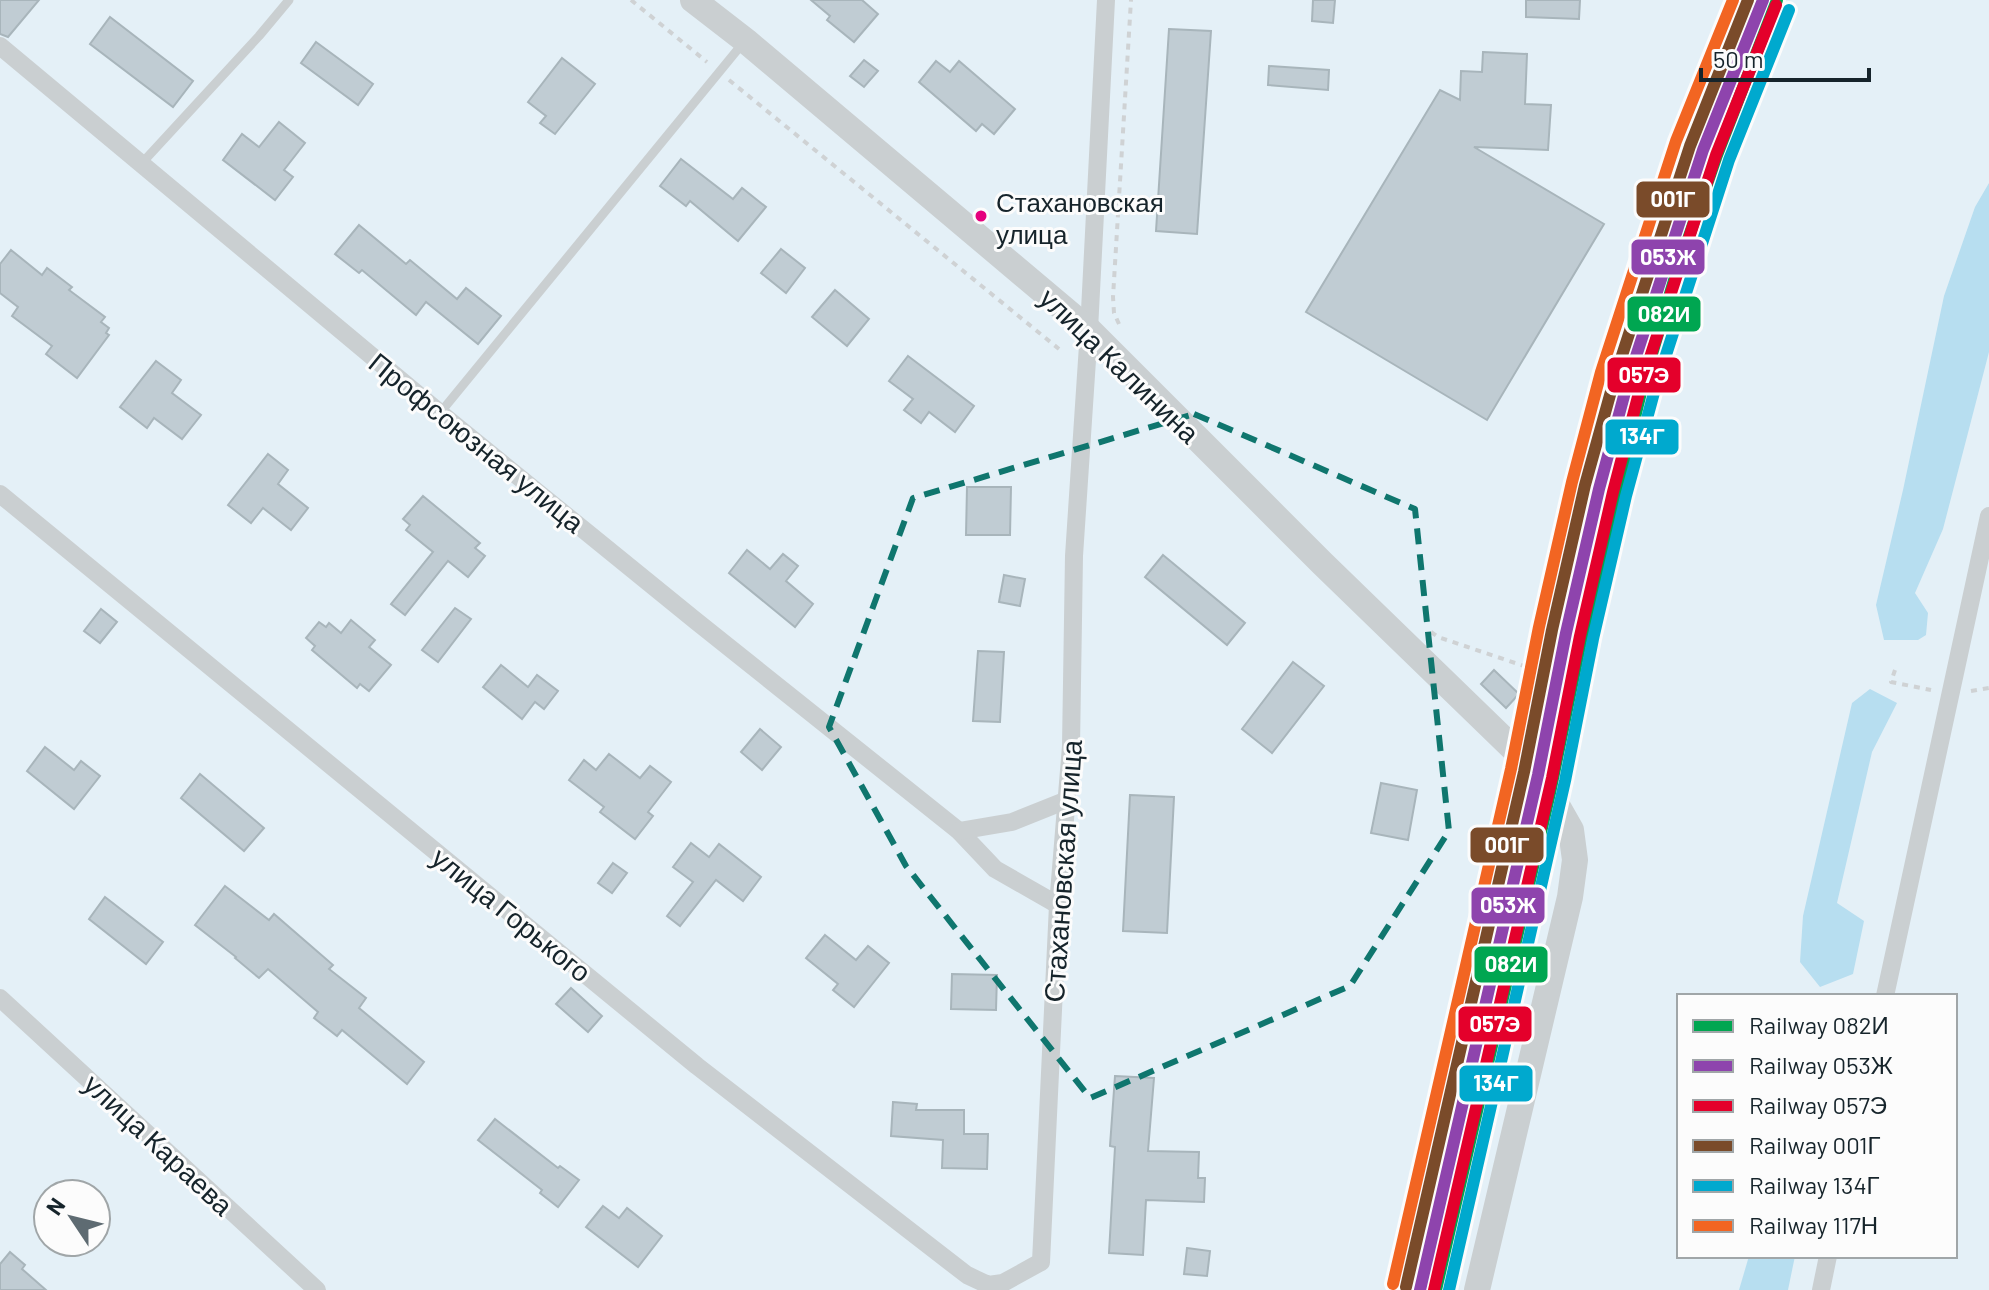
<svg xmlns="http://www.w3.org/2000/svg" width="1989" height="1290" font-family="Barlow,sans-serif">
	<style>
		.green { fill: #b7def0 }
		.building { fill: #c0ccd3; stroke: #a8b5bb; stroke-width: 2 }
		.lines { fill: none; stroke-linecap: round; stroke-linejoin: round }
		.path { stroke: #cfd2d4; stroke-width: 4; stroke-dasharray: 6 6; stroke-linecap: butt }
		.lane { stroke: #cacfd1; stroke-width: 9 }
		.street { stroke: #cacfd1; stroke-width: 18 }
		.secondary { stroke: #cacfd1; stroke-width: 26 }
		.rail-1-casing { stroke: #fcfcfc; stroke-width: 18 }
		.rail-2-casing { stroke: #fcfcfc; stroke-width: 18 }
		.rail-3-casing { stroke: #fcfcfc; stroke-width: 18 }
		.rail-4-casing { stroke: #fcfcfc; stroke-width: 18 }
		.rail-5-casing { stroke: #fcfcfc; stroke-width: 18 }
		.rail-6-casing { stroke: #fcfcfc; stroke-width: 18 }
		.rail-1 { stroke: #00a651; stroke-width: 12 }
		.rail-2 { stroke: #8e44ad; stroke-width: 12 }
		.rail-3 { stroke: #e4002b; stroke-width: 12 }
		.rail-4 { stroke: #7a4b2a; stroke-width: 12 }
		.rail-5 { stroke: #00a9ce; stroke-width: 12 }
		.rail-6 { stroke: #f26522; stroke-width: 12 }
		.marked { fill: none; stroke: #0f766e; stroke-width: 6; stroke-dasharray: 16 10; stroke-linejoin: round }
		.bus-dot { fill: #e5007d; stroke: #fcfcfc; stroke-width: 3 }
		.labels { text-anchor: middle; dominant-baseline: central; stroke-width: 6; stroke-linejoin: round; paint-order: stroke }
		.bus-label { font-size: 26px; fill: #16242b; stroke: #fcfcfc; text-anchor: start }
		.street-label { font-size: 28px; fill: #16242b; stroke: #fcfcfc }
		.line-badge { stroke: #fcfcfc; stroke-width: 3 }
		.badge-label { font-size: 22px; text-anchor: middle; font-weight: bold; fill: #fff }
	</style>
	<rect width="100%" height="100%" fill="#e4f0f7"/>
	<g class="green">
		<path d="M1989,183V352L1943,529L1915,593L1928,613L1926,635L1918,640H1884L1876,605L1903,490L1944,296L1975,207Z"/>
		<path d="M1870,689L1897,703L1872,752L1837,903L1864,921L1853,974L1820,987L1800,962L1803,916L1852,703Z"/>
		<path d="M1749,1256H1795L1788,1290H1739Z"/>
	</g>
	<g class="building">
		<path d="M0,0H39L8,37L0,34Z"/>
		<path d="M811,0H862L878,14L854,42L827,20L830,16Z"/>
		<path d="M1313,0H1335L1333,23L1312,21Z"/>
		<path d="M1526,0H1580L1579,19L1526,17Z"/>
		<path d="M110,17L193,81L173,107L90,44Z"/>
		<path d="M1169,29L1211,31L1197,234L1156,231Z"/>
		<path d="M316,42L373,84L358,105L301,63Z"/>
		<path d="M1483,52L1527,54L1525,104L1551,105L1548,150L1474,147L1604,224L1487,420L1306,312L1440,90L1460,100L1461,71L1482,72Z"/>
		<path d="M562,58L595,84L555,134L540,123L546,116L528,102Z"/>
		<path d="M864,60L878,71L864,87L850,76Z"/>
		<path d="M936,61L950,72L959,61L1015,109L994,134L982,124L976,131L919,82Z"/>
		<path d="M1269,66L1329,70L1328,90L1268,85Z"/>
		<path d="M279,122L305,143L284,170L293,177L275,200L223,160L242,134L259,147Z"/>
		<path d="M681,159L733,199L742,188L766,207L738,241L690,201L686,206L660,186Z"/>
		<path d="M359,225L406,264L410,260L457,299L466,288L501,316L478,344L426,302L416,315L362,270L359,273L335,254Z"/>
		<path d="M781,249L805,268L786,293L761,273Z"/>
		<path d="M11,250L42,275L47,268L72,287L69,290L105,317L101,322L109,328L106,333L109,335L77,378L46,354L52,346L12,316L18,307L0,293V264Z"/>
		<path d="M835,290L869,319L847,346L812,317Z"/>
		<path d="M908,356L974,406L955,432L929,412L921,423L904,410L913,399L889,381Z"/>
		<path d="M156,361L181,380L172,393L201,415L182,439L154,418L147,428L120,407Z"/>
		<path d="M268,454L288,470L278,484L308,508L291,530L263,508L251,523L228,505Z"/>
		<path d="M967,487H1011L1010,535H966Z"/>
		<path d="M423,496L480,543L475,548L485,556L468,577L448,561L405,615L391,604L433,552L406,530L410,525L403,519Z"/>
		<path d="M747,550L770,569L783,554L798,566L786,581L813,604L795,627L729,573Z"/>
		<path d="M1163,555L1245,623L1227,645L1145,577Z"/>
		<path d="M1004,575L1025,579L1020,606L999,602Z"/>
		<path d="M455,608L471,619L438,662L422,650Z"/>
		<path d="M101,609L117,622L100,643L84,631Z"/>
		<path d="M351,620L375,640L369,647L391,665L369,691L360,684L357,688L312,650L315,646L306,638L319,622L326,627L329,623L341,633Z"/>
		<path d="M978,651L1004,652L1000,722L973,721Z"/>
		<path d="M1293,662L1324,686L1272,753L1242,729Z"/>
		<path d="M501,665L528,687L537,675L558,691L544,709L535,702L522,719L483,687Z"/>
		<path d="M1494,670L1519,694L1506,708L1481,684Z"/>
		<path d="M760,729L781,747L762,770L741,752Z"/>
		<path d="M45,747L74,770L81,761L100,776L74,809L27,771Z"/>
		<path d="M609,754L640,778L650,766L671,782L648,812L653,816L635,839L600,812L604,807L569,780L584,760L596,770Z"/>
		<path d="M200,774L264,828L244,851L181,798Z"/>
		<path d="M1381,783L1417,790L1408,840L1371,833Z"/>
		<path d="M1130,795L1174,797L1167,933L1123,931Z"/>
		<path d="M691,843L709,857L719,844L761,877L743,901L716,880L680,926L667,916L693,882L673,867Z"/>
		<path d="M613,863L627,873L612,893L598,883Z"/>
		<path d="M225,886L269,920L274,914L333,965L329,969L366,998L359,1008L424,1062L407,1084L342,1030L337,1036L314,1018L318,1012L268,969L259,978L235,958L236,957L195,925Z"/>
		<path d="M105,897L163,942L146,964L89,919Z"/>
		<path d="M825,935L856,960L868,946L889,963L854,1007L833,990L838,984L806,958Z"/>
		<path d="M952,974L997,975L996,1010L951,1009Z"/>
		<path d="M571,988L602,1016L588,1032L556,1004Z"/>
		<path d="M1115,1076L1154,1078L1148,1151L1199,1152L1198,1178H1205L1204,1202L1146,1200L1143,1255L1109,1253L1115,1147L1110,1146Z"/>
		<path d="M893,1102L917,1104L916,1110H964V1134H988L987,1169L942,1168L943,1140L891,1136Z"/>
		<path d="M495,1119L558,1168L560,1166L579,1180L558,1207L540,1193L542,1190L478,1140Z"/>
		<path d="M603,1206L619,1218L627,1208L662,1236L638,1267L586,1227Z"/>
		<path d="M1187,1248L1210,1251L1207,1276L1184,1274Z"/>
		<path d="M10,1252L25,1265L22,1269L46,1290H0V1264Z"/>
	</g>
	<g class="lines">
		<g class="path">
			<path d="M631,0L707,62"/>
			<path d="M729,80L1059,349"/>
			<path d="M1119,324L1114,313L1113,297L1131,0"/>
			<path d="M1431,632L1438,637L1530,668L1533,657"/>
			<path d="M1895,670L1891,682L1931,690"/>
			<path d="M1971,691L1989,688"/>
		</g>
		<g class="lane">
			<path d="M142,163L259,36L289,0"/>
			<path d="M440,413L743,43"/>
		</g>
		<g class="street">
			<path d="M0,46L440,413L696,621L959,831L995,869L1058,905"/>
			<path d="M0,494L697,1066L967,1275L988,1285L1003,1283L1041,1262L1058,905L1071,746L1074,556L1089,330L1106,0"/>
			<path d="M959,831L1012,822L1067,800"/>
			<path d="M1885,996L1989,516"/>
			<path d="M0,998L317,1290"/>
			<path d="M1821,1290L1828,1256"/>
		</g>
		<path class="secondary" d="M693,0L746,41L1089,330L1323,564L1522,757L1550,793L1571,830L1575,860L1570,897L1477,1290"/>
		<g class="rail-1-casing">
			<path id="rail-1" d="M1436,1290L1550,793L1581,641L1643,384L1675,277L1717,155L1777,0"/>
		</g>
		<g class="rail-2-casing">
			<path id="rail-2" d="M1420,1290L1538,775L1566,633L1599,489L1628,381L1703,150L1763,0"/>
		</g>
		<g class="rail-3-casing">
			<path id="rail-3" d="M1434,1290L1552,778L1580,636L1613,492L1641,385L1716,155L1776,5"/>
		</g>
		<g class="rail-4-casing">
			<path id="rail-4" d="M1406,1287L1524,772L1552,630L1585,485L1615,377L1690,146L1748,0"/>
		</g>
		<g class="rail-5-casing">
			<path id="rail-5" d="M1449,1290L1565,781L1593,639L1626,496L1655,389L1729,160L1789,10"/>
		</g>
		<g class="rail-6-casing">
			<path id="rail-6" d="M1393,1284L1511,769L1539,627L1572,482L1601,372L1676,141L1733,0"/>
		</g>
		<use href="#rail-1" class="rail-1"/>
		<use href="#rail-2" class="rail-2"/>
		<use href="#rail-3" class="rail-3"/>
		<use href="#rail-4" class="rail-4"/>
		<use href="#rail-5" class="rail-5"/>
		<use href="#rail-6" class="rail-6"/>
	</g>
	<path class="marked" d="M1194,414L1415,509L1449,831L1350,986L1090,1098L906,866L829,727L913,498Z"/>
	<circle class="bus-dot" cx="981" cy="216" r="7"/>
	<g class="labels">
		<g class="bus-label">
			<text x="996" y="201">Стахановская<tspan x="996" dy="32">улица</tspan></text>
		</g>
		<g class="street-label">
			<text transform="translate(1120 365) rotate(44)">улица Калинина</text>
			<text transform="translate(477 442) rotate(39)">Профсоюзная улица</text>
			<text transform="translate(1062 871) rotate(-86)">Стахановская улица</text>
			<text transform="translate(512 914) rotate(39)">улица Горького</text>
			<text transform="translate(159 1144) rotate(43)">улица Караева</text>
		</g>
	</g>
	<g class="line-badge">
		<rect x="1635" y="180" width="76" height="39" rx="8" fill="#7a4b2a"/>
		<rect x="1630" y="238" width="76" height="38" rx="8" fill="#8e44ad"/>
		<rect x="1626" y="295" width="76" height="38" rx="8" fill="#00a651"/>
		<rect x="1606" y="356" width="76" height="38" rx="8" fill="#e4002b"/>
		<rect x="1604" y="418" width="76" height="38" rx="8" fill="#00a9ce"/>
		<rect x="1469" y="826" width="76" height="38" rx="8" fill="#7a4b2a"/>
		<rect x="1470" y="886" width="76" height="39" rx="8" fill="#8e44ad"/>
		<rect x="1473" y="945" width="76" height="39" rx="8" fill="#00a651"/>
		<rect x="1457" y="1005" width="76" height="38" rx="8" fill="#e4002b"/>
		<rect x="1458" y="1064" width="76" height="39" rx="8" fill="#00a9ce"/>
	</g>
	<g class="badge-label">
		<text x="1673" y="207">001Г</text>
		<text x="1668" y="265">053Ж</text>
		<text x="1664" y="322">082И</text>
		<text x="1644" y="383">057Э</text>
		<text x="1642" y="444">134Г</text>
		<text x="1507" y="853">001Г</text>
		<text x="1508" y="913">053Ж</text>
		<text x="1511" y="972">082И</text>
		<text x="1495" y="1032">057Э</text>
		<text x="1496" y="1091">134Г</text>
	</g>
	<rect x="1677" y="994" width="280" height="264" fill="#fcfcfc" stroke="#a0a6a8" stroke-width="2"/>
	<rect x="1693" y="1020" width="40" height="12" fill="#00a651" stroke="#a0a6a8" stroke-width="2"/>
	<text x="1749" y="1034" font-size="24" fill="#16242b">Railway 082И</text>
	<rect x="1693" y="1060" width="40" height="12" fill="#8e44ad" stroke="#a0a6a8" stroke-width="2"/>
	<text x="1749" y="1074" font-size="24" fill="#16242b">Railway 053Ж</text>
	<rect x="1693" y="1100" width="40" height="12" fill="#e4002b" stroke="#a0a6a8" stroke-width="2"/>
	<text x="1749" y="1114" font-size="24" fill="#16242b">Railway 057Э</text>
	<rect x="1693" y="1140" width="40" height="12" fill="#7a4b2a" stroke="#a0a6a8" stroke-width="2"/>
	<text x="1749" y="1154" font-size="24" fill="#16242b">Railway 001Г</text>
	<rect x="1693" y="1180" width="40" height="12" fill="#00a9ce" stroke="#a0a6a8" stroke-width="2"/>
	<text x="1749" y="1194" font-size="24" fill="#16242b">Railway 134Г</text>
	<rect x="1693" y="1220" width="40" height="12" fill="#f26522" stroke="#a0a6a8" stroke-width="2"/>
	<text x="1749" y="1234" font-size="24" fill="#16242b">Railway 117Н</text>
	<g transform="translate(72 1218) rotate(305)"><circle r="38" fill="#fcfcfc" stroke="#a0a6a8" stroke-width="2"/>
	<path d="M0-6L14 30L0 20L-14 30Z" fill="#5e6b72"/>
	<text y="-12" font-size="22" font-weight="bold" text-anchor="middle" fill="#16242b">N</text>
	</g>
	<path d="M1701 68v12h168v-12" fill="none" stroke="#16242b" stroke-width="4"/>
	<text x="1713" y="68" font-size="24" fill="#16242b" stroke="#fcfcfc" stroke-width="6" paint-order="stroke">50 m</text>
</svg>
